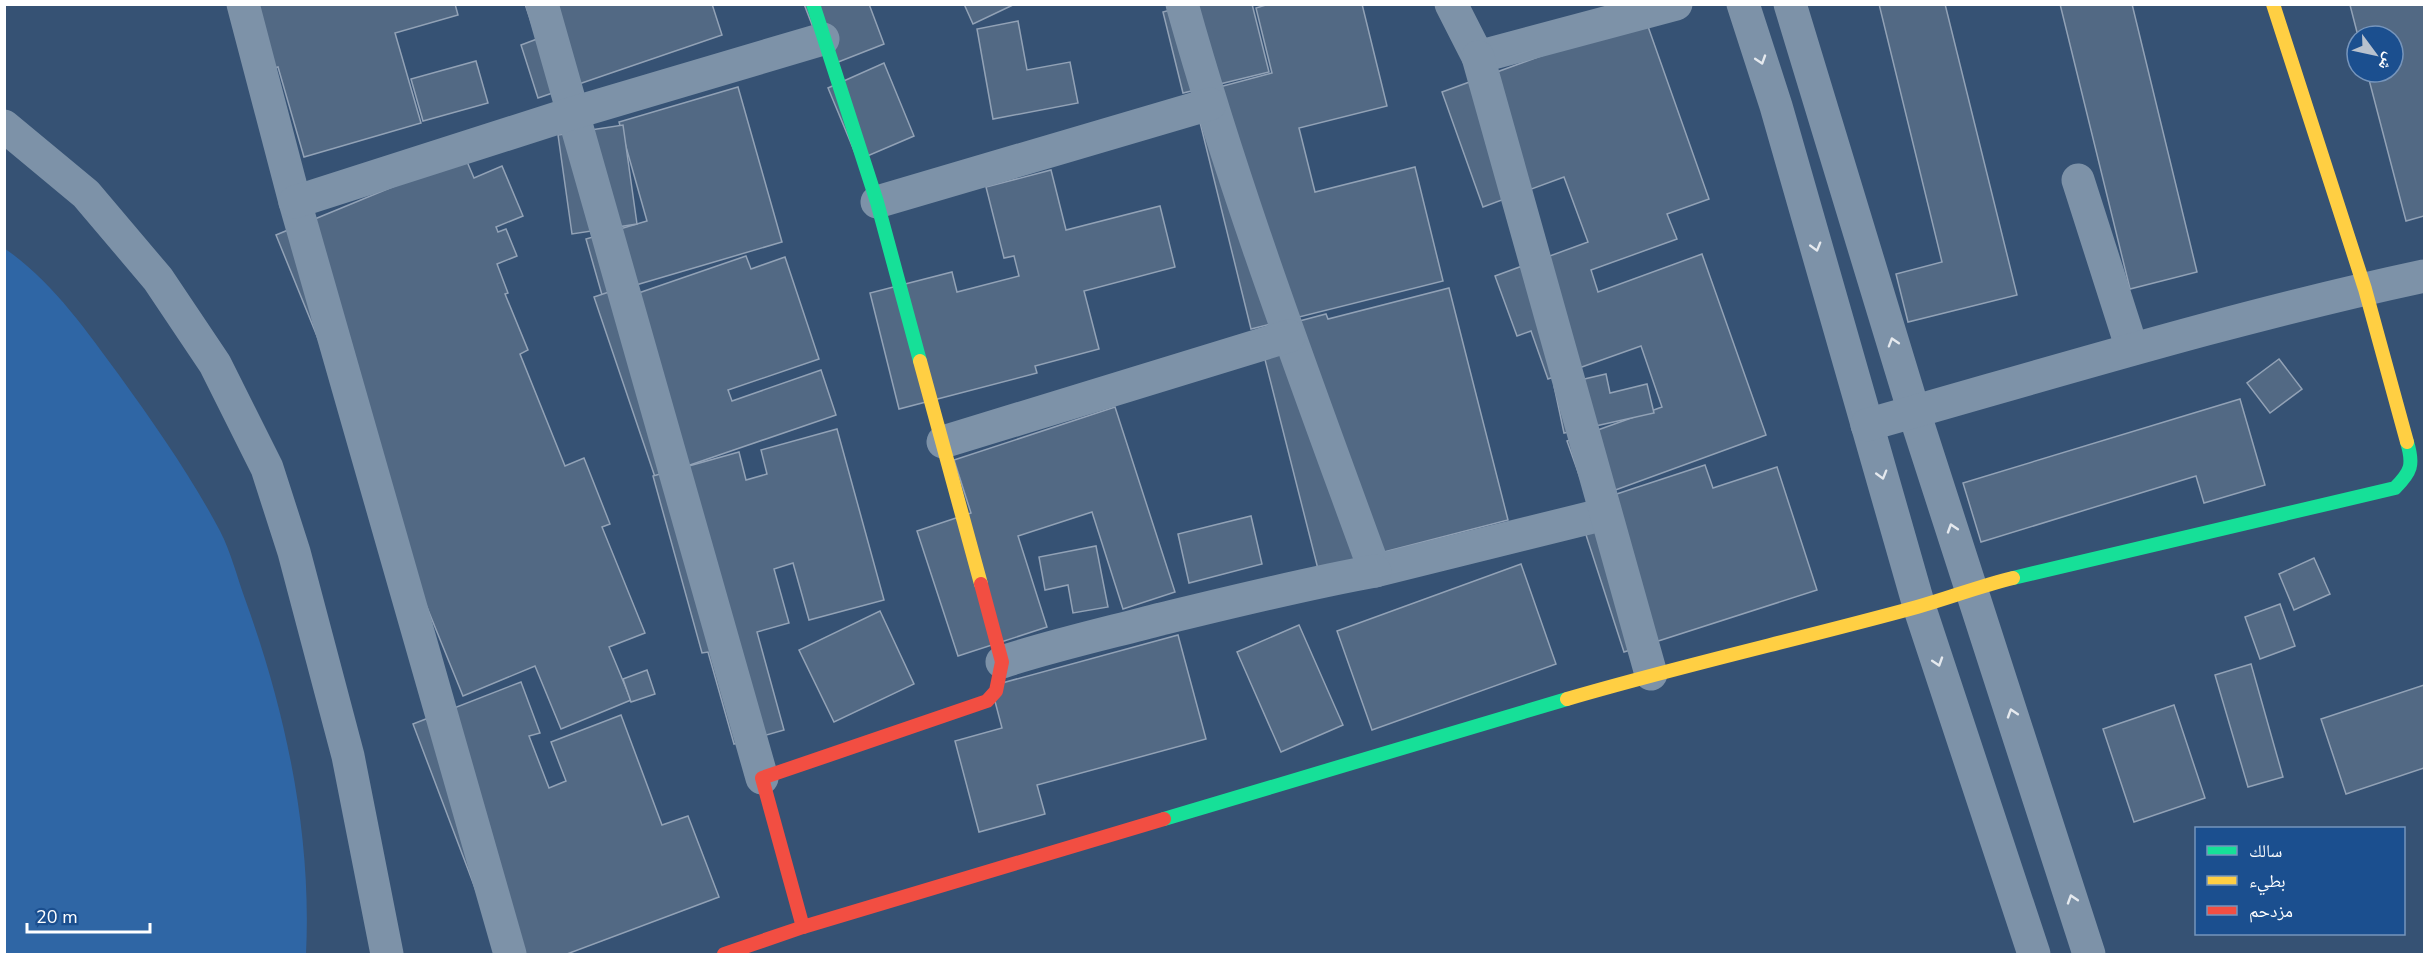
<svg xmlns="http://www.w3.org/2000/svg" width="2429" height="959" font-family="'Nunito Sans','Noto Naskh Arabic',sans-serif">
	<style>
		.green { fill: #2f66a5 }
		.building { fill: #526984; stroke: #92a2b6; stroke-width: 1.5 }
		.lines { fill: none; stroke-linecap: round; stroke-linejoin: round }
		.street { stroke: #7d92a8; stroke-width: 33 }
		.fast { stroke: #16e098; stroke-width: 14 }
		.slow { stroke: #ffcf43; stroke-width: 14 }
		.jam { stroke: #f24e42; stroke-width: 14 }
		.oneway { stroke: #e5e9ee }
	</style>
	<rect width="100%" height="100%" fill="#365274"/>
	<path class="green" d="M4,248C51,280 86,330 119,375C155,425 191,476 220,531C231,552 237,577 245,599C286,712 312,834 306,954H5Z"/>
	<g class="building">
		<path d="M229,4H455L458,15L395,33L421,123L304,157L278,67L249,75Z"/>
		<path d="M525,4H712L722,35L538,98L521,45L537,39Z"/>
		<path d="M804,4H869L884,44L828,66Z"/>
		<path d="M964,4H1015L973,24Z"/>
		<path d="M1192,4H1252L1269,72L1183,93L1163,12Z"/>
		<path d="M1269,4H1362L1387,106L1299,128L1315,192L1415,167L1443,281L1251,329L1193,94L1272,73L1256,8Z"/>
		<path d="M1879,4H1945L2017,295L1908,322L1896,274L1942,262Z"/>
		<path d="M2060,4H2132L2197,272L2130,289Z"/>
		<path d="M2354,4H2424V216L2406,221L2367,72H2393V36H2358L2350,5Z"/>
		<path d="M1645,18L1709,199L1667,214L1677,239L1591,270L1598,292L1702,254L1766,435L1588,500L1567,441L1662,407L1641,346L1548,379L1531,331L1517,336L1495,276L1588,242L1564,177L1483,207L1442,92Z"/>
		<path d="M1018,21L1027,70L1070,62L1078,103L993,119L977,29Z"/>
		<path d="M476,61L488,103L423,121L411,79Z"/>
		<path d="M884,63L914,136L858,160L828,88Z"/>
		<path d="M738,87L782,242L602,295L586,239L647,221L619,122Z"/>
		<path d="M623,125L637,224L572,234L558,135Z"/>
		<path d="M465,157L474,178L502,166L523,216L496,227L498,232L506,229L517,256L497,264L508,293L505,294L528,350L520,354L565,466L584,458L610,524L602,527L645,633L609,647L631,700L561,729L535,666L463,696L276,235Z"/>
		<path d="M1051,170L1066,230L1160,206L1175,267L1084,291L1099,349L1035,366L1037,373L899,409L870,293L952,272L957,292L1019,276L1014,256L1004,258L986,187Z"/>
		<path d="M746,256L751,269L785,257L819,359L728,390L732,401L821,370L836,415L655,477L594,297L621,288L624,298Z"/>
		<path d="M1449,288L1508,520L1318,569L1258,332L1326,314L1328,319Z"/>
		<path d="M2279,359L2302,389L2270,413L2247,383Z"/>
		<path d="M1606,374L1610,393L1647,384L1654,413L1564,433L1554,386Z"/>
		<path d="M2240,399L2265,485L2204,503L2196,476L1981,542L1963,483Z"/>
		<path d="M1115,407L1175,592L1123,609L1092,512L1018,536L1047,627L958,656L917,531L971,513L954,460Z"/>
		<path d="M837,429L884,600L809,620L793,563L774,569L789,623L757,632L784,730L734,744L708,652L702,653L653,476L739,452L746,480L767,474L761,450Z"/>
		<path d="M1705,465L1713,488L1777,467L1817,590L1624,652L1577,507Z"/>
		<path d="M1251,516L1262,564L1189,583L1178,534Z"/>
		<path d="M1096,546L1108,607L1073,613L1068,585L1045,590L1039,557Z"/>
		<path d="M2314,558L2330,594L2294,610L2279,574Z"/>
		<path d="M1521,564L1556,664L1372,730L1337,631Z"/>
		<path d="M2280,604L2295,646L2260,659L2245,617Z"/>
		<path d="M880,611L914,684L834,722L799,650Z"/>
		<path d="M1299,625L1343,725L1281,752L1237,652Z"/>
		<path d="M1178,635L1206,739L1037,785L1045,814L979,832L955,741L1002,728L991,686Z"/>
		<path d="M2251,664L2283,777L2248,787L2215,675Z"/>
		<path d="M647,670L655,694L631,702L623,679Z"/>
		<path d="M521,682L540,733L529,736L549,788L566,781L551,742L621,715L662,825L688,816L719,897L567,954H500L413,724Z"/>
		<path d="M2424,685V768L2346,794L2321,719Z"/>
		<path d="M2174,705L2205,798L2134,822L2103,729Z"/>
	</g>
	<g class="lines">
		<g class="street">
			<path d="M243,4L295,202L510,954"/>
			<path d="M542,4L762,778"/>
			<path d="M1182,4C1236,197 1307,384 1375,571L1605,514"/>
			<path d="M1451,4L1478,57L1676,4"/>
			<path d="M1743,4L1776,106L1919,606L2034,954"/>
			<path d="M1790,4L1914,412L2089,954"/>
			<path d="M1478,57L1651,674"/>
			<path d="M4,126L86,194L158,279L215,364L267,468L294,552L348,756L387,954"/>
			<path d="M2078,180L2132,349"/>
			<path d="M295,202L573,113L823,39"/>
			<path d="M877,202L1210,104"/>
			<path d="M1867,425C2052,373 2237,316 2424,276"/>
			<path d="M943,442L1289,336"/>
			<path d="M1002,662C1054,645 1108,633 1161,619C1232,602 1303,584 1375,571"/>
		</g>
		<g class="fast">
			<path d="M813,4L877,202L920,361"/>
			<path d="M2013,578L2395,488C2411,472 2414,465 2407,442"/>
			<path d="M1164,819L1567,699"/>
		</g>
		<g class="slow">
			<path d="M2273,4L2365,289L2407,442"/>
			<path d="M920,361L981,584"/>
			<path d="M1567,699C1683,665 1800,639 1917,607C1949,598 1980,586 2013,578"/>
		</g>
		<g class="jam">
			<path d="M803,927L762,778L987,701L996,691L1002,662L981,584"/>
			<path d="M724,954L803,927L1164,819"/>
		</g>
	</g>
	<defs><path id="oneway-chevron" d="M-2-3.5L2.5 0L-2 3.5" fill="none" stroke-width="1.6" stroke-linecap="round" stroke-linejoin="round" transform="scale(1.5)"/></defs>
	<g class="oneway">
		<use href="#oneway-chevron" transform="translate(1761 60) rotate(72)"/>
		<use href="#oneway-chevron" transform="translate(1816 247) rotate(74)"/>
		<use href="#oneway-chevron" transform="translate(1893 342) rotate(-107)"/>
		<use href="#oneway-chevron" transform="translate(1882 475) rotate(74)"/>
		<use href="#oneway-chevron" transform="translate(1952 528) rotate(-108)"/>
		<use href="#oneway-chevron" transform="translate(1938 662) rotate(72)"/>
		<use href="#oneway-chevron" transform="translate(2012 713) rotate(-108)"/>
		<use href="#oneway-chevron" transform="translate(2072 899) rotate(-108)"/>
	</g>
	<rect width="2429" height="959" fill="none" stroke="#ffffff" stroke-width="12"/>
	<rect x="2195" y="827" width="210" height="108" fill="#1b4f8f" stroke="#7695bc" stroke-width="1.5"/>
	<rect x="2207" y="846" width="30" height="9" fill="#16e098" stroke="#7695bc" stroke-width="1.5"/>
	<text x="2249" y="857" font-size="18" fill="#ffffff">سالك</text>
	<rect x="2207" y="876" width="30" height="9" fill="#ffcf43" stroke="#7695bc" stroke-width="1.5"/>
	<text x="2249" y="887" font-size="18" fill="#ffffff">بطيء</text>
	<rect x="2207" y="906" width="30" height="9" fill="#f24e42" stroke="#7695bc" stroke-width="1.5"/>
	<text x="2249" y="917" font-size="18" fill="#ffffff">مزدحم</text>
	<g transform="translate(2375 54) rotate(123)"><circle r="28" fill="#1b4f8f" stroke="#7695bc" stroke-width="1.5"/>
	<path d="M0-4.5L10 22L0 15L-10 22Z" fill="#b9c2ce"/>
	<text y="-9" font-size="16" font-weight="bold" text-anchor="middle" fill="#ffffff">ش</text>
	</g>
	<path d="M27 923v9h123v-9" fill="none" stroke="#ffffff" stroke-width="3"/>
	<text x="36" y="923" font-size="18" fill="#ffffff" stroke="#1b4f8f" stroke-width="4.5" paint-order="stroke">20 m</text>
</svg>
